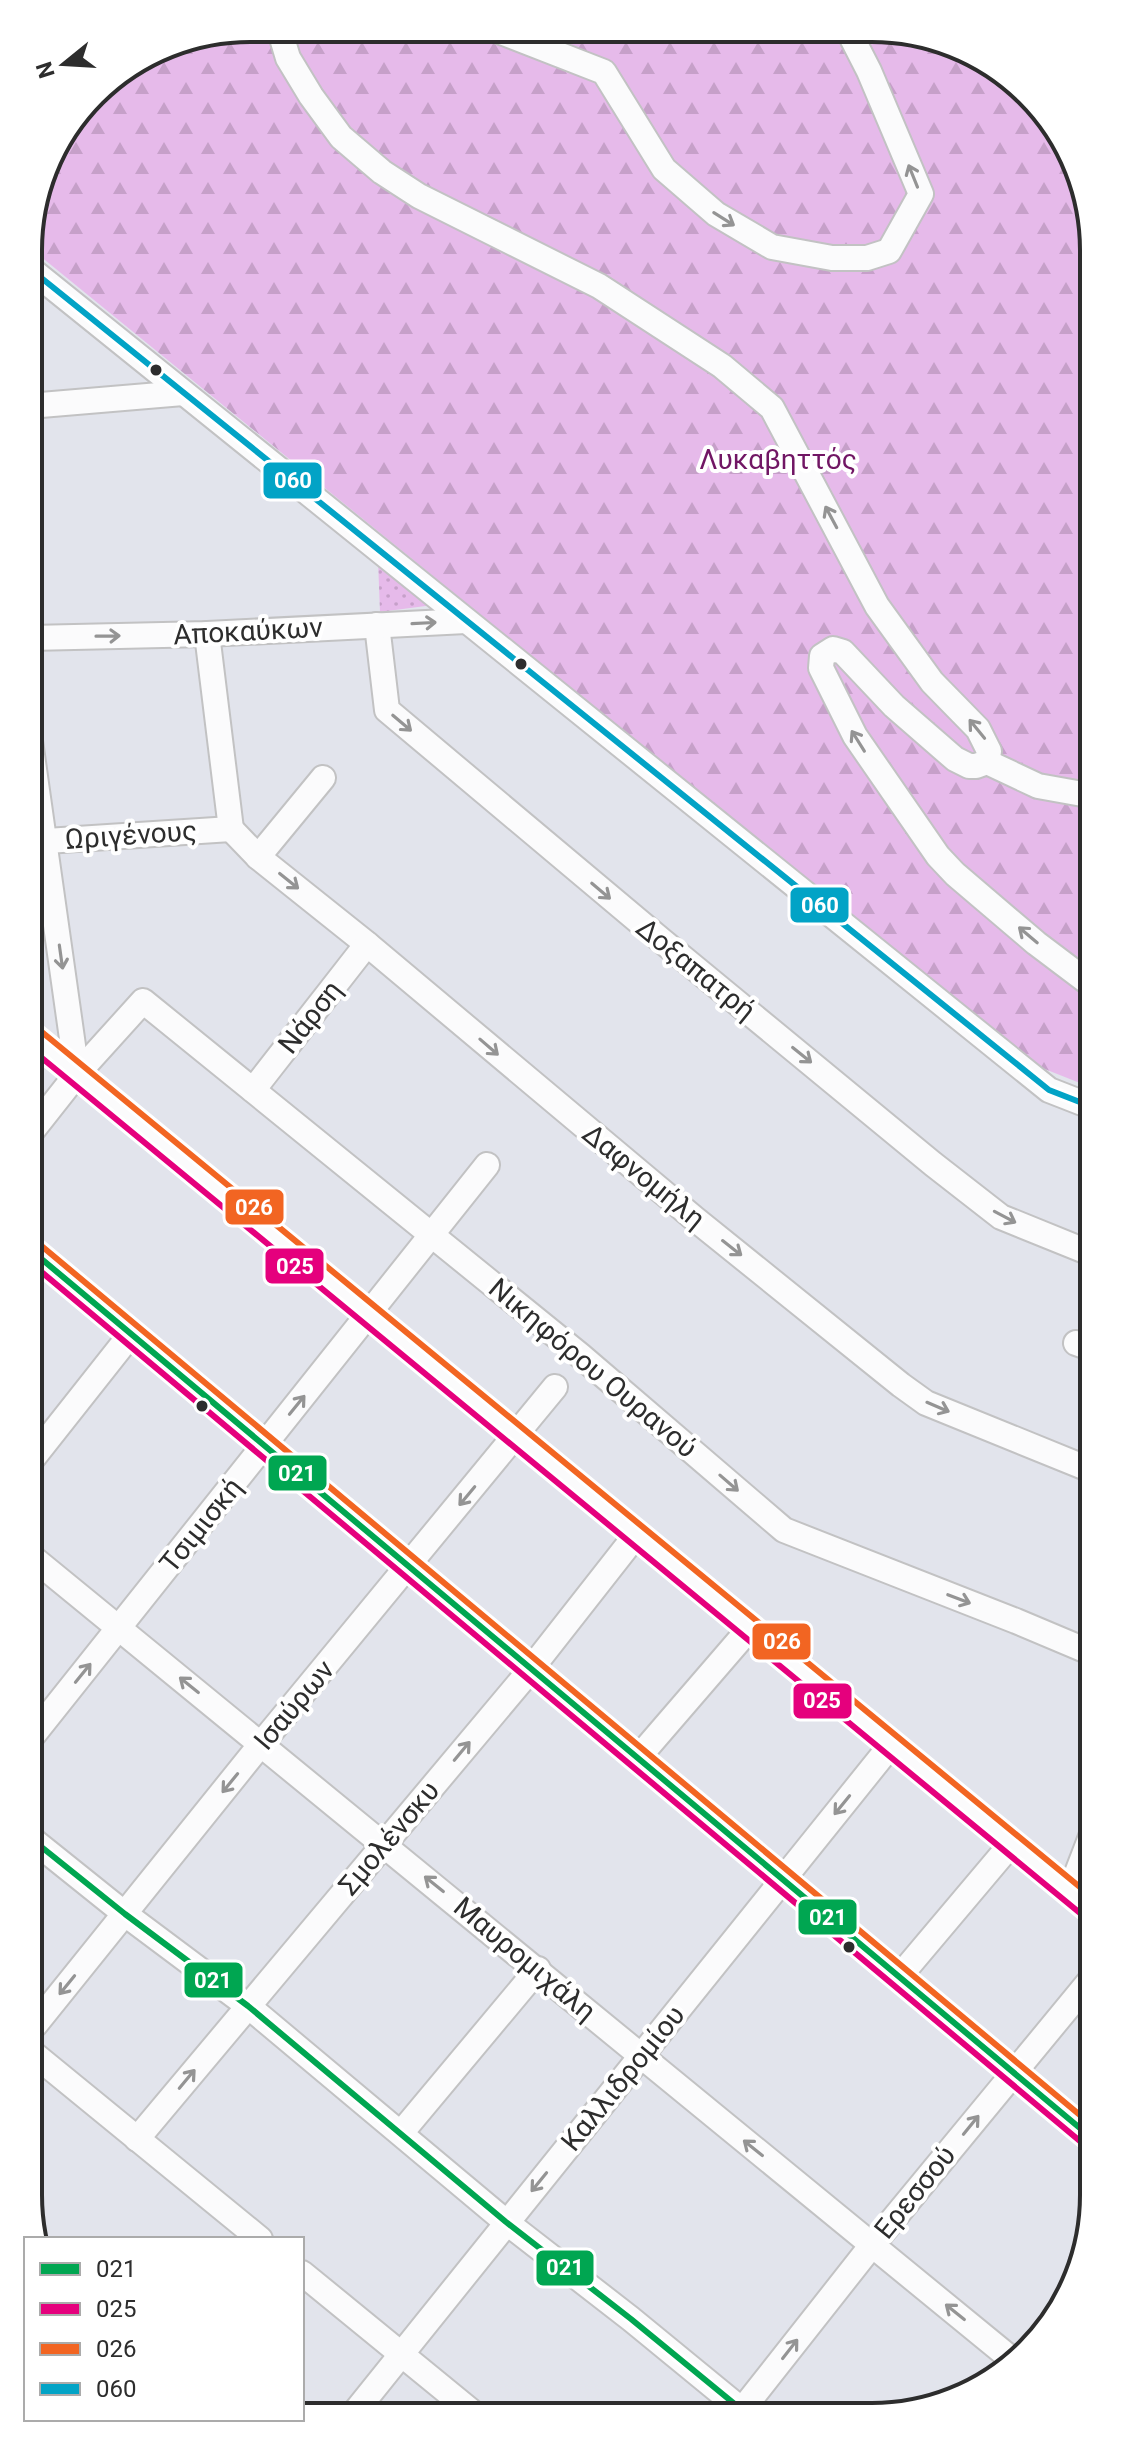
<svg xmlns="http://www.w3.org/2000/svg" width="1122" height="2445" font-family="Roboto,sans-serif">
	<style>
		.forest { fill: url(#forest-firs) }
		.park { fill: url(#park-dots) }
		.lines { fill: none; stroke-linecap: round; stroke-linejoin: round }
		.minor-casing { stroke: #c2c2c3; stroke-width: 28 }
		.minor { stroke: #fbfbfc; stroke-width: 24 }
		.bus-1-casing { stroke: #fff; stroke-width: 12 }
		.bus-2-casing { stroke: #fff; stroke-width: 12 }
		.bus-3-casing { stroke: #fff; stroke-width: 12 }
		.bus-4-casing { stroke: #fff; stroke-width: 12 }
		.bus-1 { stroke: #00a651; stroke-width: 6 }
		.bus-2 { stroke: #e5007d; stroke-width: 6 }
		.bus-3 { stroke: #f26522; stroke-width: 6 }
		.bus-4 { stroke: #02a3c6; stroke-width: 6 }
		.oneway { stroke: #949494 }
		.bus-dot { fill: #2d2d2d; stroke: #fff; stroke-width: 3 }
		.labels { text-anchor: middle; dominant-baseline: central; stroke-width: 8; stroke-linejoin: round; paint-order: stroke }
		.park-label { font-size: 28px; fill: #711664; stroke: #fff }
		.street-label { font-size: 28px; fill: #2d2d2d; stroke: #fff }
		.rim { fill: none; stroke: #2d2d2d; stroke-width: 4 }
		.line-badge { stroke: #fff; stroke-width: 3 }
		.badge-label { font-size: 22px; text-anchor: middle; font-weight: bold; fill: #fff }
	</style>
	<defs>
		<pattern id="forest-firs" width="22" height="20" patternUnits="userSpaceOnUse" patternTransform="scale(2)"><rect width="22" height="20" fill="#e6baea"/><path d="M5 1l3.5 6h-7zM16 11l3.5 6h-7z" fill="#c6a0c9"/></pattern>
		<pattern id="park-dots" width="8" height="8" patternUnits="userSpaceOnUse" patternTransform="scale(2)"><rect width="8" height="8" fill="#e6baea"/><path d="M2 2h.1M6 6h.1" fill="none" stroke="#c6a0c9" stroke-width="1.8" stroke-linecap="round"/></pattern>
	</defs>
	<rect width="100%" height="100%" fill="#e2e4ec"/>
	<path class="forest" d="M250,28L915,32L1019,83L1086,192L1090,1087L1032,1064L29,247V235L51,151L103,83L165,45Z"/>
	<path class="park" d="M378,560L433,605L380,612Z"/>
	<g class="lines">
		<g class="minor-casing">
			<g id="minor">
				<path d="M279,28L288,58L311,96L341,137L382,172L419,196L599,286L722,366L772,408L877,606L932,682L978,729L989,751L987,762L976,766H969L955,759L894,706L843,652L833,649L822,656L821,668L855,736L938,856L955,874L1036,943L1089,983"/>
				<path d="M496,30L604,72L664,169L716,214L772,247L832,258H867L889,251L921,194L869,71L849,32"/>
				<path d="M29,268L1049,1090L1090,1106"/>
				<path d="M29,406L183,393"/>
				<path d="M377,625L387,710L661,940L933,1164L1001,1217L1090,1253"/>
				<path d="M207,634L231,829"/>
				<path d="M30,638L207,634L466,621"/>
				<path d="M30,741L77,1074"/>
				<path d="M987,762L1038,786L1088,795"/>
				<path d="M231,829L258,857L367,944L695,1219L901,1385L926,1403L1091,1470"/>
				<path d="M31,842L231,829"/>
				<path d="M258,857L323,778"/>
				<path d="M31,1036L1092,1910"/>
				<path d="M253,1090L367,944"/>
				<path d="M32,1131L77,1074L143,1001L581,1356L784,1530L1016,1621L1092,1653"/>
				<path d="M32,1251L407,1567L1093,2139"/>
				<path d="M1076,1343L1090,1348"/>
				<path d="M33,1458L131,1334"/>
				<path d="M33,1558L1015,2362"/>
				<path d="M34,1734L487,1165"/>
				<path d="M637,1759L750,1628"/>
				<path d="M34,1841L125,1914L248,2006L506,2222L631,2319L742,2410"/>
				<path d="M1070,1891L1092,1834"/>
				<path d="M899,1977L1012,1843"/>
				<path d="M35,2025L261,1744L555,1387"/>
				<path d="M35,2055L260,2239"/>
				<path d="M401,2133L538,1969"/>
				<path d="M137,2139L527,1674L636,1535"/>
				<path d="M302,2273L472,2412"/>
				<path d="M742,2410L872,2245L1093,1977"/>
				<path d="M355,2412L891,1745"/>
			</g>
		</g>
		<use href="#minor" class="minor"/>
		<g class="bus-1-casing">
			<g id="bus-1">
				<path d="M32,1251L1093,2139"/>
				<path d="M34,1841L125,1914L248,2006L506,2222L631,2319L742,2410"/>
			</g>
		</g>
		<g class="bus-2-casing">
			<g id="bus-2">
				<path d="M31,1049L1086,1918"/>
				<path d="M32,1264L1087,2147"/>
			</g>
		</g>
		<g class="bus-3-casing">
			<g id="bus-3">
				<path d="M37,1028L1092,1897"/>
				<path d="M38,1243L1093,2126"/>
			</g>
		</g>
		<g class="bus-4-casing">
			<path id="bus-4" d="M29,268L1049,1090L1090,1106"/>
		</g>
		<use href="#bus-1" class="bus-1"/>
		<use href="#bus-2" class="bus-2"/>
		<use href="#bus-3" class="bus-3"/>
		<use href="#bus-4" class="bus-4"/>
	</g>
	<defs><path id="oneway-shaft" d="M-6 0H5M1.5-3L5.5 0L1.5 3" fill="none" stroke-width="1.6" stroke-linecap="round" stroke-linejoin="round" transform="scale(2)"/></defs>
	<g class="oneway">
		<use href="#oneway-shaft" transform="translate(913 176) rotate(-112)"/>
		<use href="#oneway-shaft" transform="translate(724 219) rotate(32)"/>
		<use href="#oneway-shaft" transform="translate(831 517) rotate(-118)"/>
		<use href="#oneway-shaft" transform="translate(424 623) rotate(-3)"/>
		<use href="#oneway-shaft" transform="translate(108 636) rotate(-1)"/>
		<use href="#oneway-shaft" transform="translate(402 723) rotate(40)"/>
		<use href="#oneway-shaft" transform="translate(977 729) rotate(-129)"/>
		<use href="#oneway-shaft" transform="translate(858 741) rotate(-122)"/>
		<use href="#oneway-shaft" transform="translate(289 881) rotate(39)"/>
		<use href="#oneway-shaft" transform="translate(601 891) rotate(40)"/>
		<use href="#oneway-shaft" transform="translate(1028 935) rotate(-140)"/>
		<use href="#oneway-shaft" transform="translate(61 957) rotate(82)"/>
		<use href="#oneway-shaft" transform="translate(489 1047) rotate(41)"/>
		<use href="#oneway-shaft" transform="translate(802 1055) rotate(39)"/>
		<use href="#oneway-shaft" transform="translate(1005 1217) rotate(28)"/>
		<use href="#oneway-shaft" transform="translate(732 1248) rotate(38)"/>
		<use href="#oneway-shaft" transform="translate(297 1405) rotate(-51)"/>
		<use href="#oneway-shaft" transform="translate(938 1407) rotate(23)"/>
		<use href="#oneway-shaft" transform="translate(729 1483) rotate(41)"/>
		<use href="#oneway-shaft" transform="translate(467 1496) rotate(130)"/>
		<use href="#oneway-shaft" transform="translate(959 1599) rotate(21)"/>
		<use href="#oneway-shaft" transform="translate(83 1673) rotate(-51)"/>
		<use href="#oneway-shaft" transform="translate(189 1685) rotate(-141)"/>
		<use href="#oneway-shaft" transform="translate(462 1751) rotate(-50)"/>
		<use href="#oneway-shaft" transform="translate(230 1783) rotate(129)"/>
		<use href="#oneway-shaft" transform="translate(842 1805) rotate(129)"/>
		<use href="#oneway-shaft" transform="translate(434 1884) rotate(-141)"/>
		<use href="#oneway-shaft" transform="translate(67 1985) rotate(129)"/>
		<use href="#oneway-shaft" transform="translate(187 2079) rotate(-50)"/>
		<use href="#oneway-shaft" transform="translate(971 2125) rotate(-51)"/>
		<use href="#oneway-shaft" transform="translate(753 2148) rotate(-141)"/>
		<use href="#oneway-shaft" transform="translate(539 2182) rotate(129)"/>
		<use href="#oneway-shaft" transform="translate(955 2312) rotate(-141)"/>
		<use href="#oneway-shaft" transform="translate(790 2349) rotate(-52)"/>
	</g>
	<g class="bus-dot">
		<circle cx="156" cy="370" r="7"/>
		<circle cx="521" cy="664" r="7"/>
		<circle cx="202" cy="1406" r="7"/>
		<circle cx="849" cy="1947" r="7"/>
	</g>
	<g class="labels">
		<g class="park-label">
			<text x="778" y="459">Λυκαβηττός</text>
		</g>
		<g class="street-label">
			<text transform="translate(248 631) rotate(-3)">Αποκαύκων</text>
			<text transform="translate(131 835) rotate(-4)">Ωριγένους</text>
			<text transform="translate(696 969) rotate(39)">Δοξαπατρή</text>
			<text transform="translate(310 1017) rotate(-52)">Νάρση</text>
			<text transform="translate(644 1176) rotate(39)">Δαφνομήλη</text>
			<text transform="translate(593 1368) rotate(40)">Νικηφόρου Ουρανού</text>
			<text transform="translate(201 1525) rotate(-51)">Τσιμισκή</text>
			<text transform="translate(294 1705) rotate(-50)">Ισαύρων</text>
			<text transform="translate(389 1838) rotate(-50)">Σμολένσκυ</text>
			<text transform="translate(525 1959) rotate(40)">Μαυρομιχάλη</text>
			<text transform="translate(623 2078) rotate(-51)">Καλλιδρομίου</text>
			<text transform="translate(915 2192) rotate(-51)">Ερεσσού</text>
		</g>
	</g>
	<path d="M0 0H1122V2445H0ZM250 42H872A208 208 0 0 1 1080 250V2195A208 208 0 0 1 872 2403H250A208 208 0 0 1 42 2195V250A208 208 0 0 1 250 42Z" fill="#fff" fill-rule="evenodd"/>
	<path class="rim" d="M250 42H872A208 208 0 0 1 1080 250V2195A208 208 0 0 1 872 2403H250A208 208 0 0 1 42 2195V250A208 208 0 0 1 250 42Z"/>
	<g class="line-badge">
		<rect x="262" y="461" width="61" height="39" rx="8" fill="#02a3c6"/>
		<rect x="789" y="886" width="61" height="38" rx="8" fill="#02a3c6"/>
		<rect x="224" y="1188" width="61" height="38" rx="8" fill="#f26522"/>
		<rect x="264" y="1247" width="61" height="38" rx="8" fill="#e5007d"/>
		<rect x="267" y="1454" width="61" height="38" rx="8" fill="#00a651"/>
		<rect x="751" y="1622" width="61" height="39" rx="8" fill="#f26522"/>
		<rect x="792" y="1682" width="61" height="38" rx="8" fill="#e5007d"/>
		<rect x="797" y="1898" width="61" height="38" rx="8" fill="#00a651"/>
		<rect x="183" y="1961" width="61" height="38" rx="8" fill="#00a651"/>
		<rect x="535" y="2249" width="60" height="38" rx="8" fill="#00a651"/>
	</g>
	<g class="badge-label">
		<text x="293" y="488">060</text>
		<text x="820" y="913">060</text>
		<text x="254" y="1215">026</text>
		<text x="295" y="1274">025</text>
		<text x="297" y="1481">021</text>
		<text x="782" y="1649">026</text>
		<text x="822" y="1708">025</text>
		<text x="828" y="1925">021</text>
		<text x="213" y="1988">021</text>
		<text x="565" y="2275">021</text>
	</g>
	<rect x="24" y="2237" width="280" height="184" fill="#ffffff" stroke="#ababab" stroke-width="2"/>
	<rect x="40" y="2263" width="40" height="12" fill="#00a651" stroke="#ababab" stroke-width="2"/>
	<text x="96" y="2277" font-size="24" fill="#2d2d2d">021</text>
	<rect x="40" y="2303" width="40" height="12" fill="#e5007d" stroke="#ababab" stroke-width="2"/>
	<text x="96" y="2317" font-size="24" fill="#2d2d2d">025</text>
	<rect x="40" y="2343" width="40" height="12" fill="#f26522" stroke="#ababab" stroke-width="2"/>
	<text x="96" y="2357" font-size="24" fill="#2d2d2d">026</text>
	<rect x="40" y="2383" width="40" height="12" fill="#02a3c6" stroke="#ababab" stroke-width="2"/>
	<text x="96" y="2397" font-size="24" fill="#2d2d2d">060</text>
	<g transform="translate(64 64) rotate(252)" stroke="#ffffff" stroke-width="6" paint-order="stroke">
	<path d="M0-6L14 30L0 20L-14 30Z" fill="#2d2d2d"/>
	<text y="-12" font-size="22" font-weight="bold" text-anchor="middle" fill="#2d2d2d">N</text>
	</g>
</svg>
